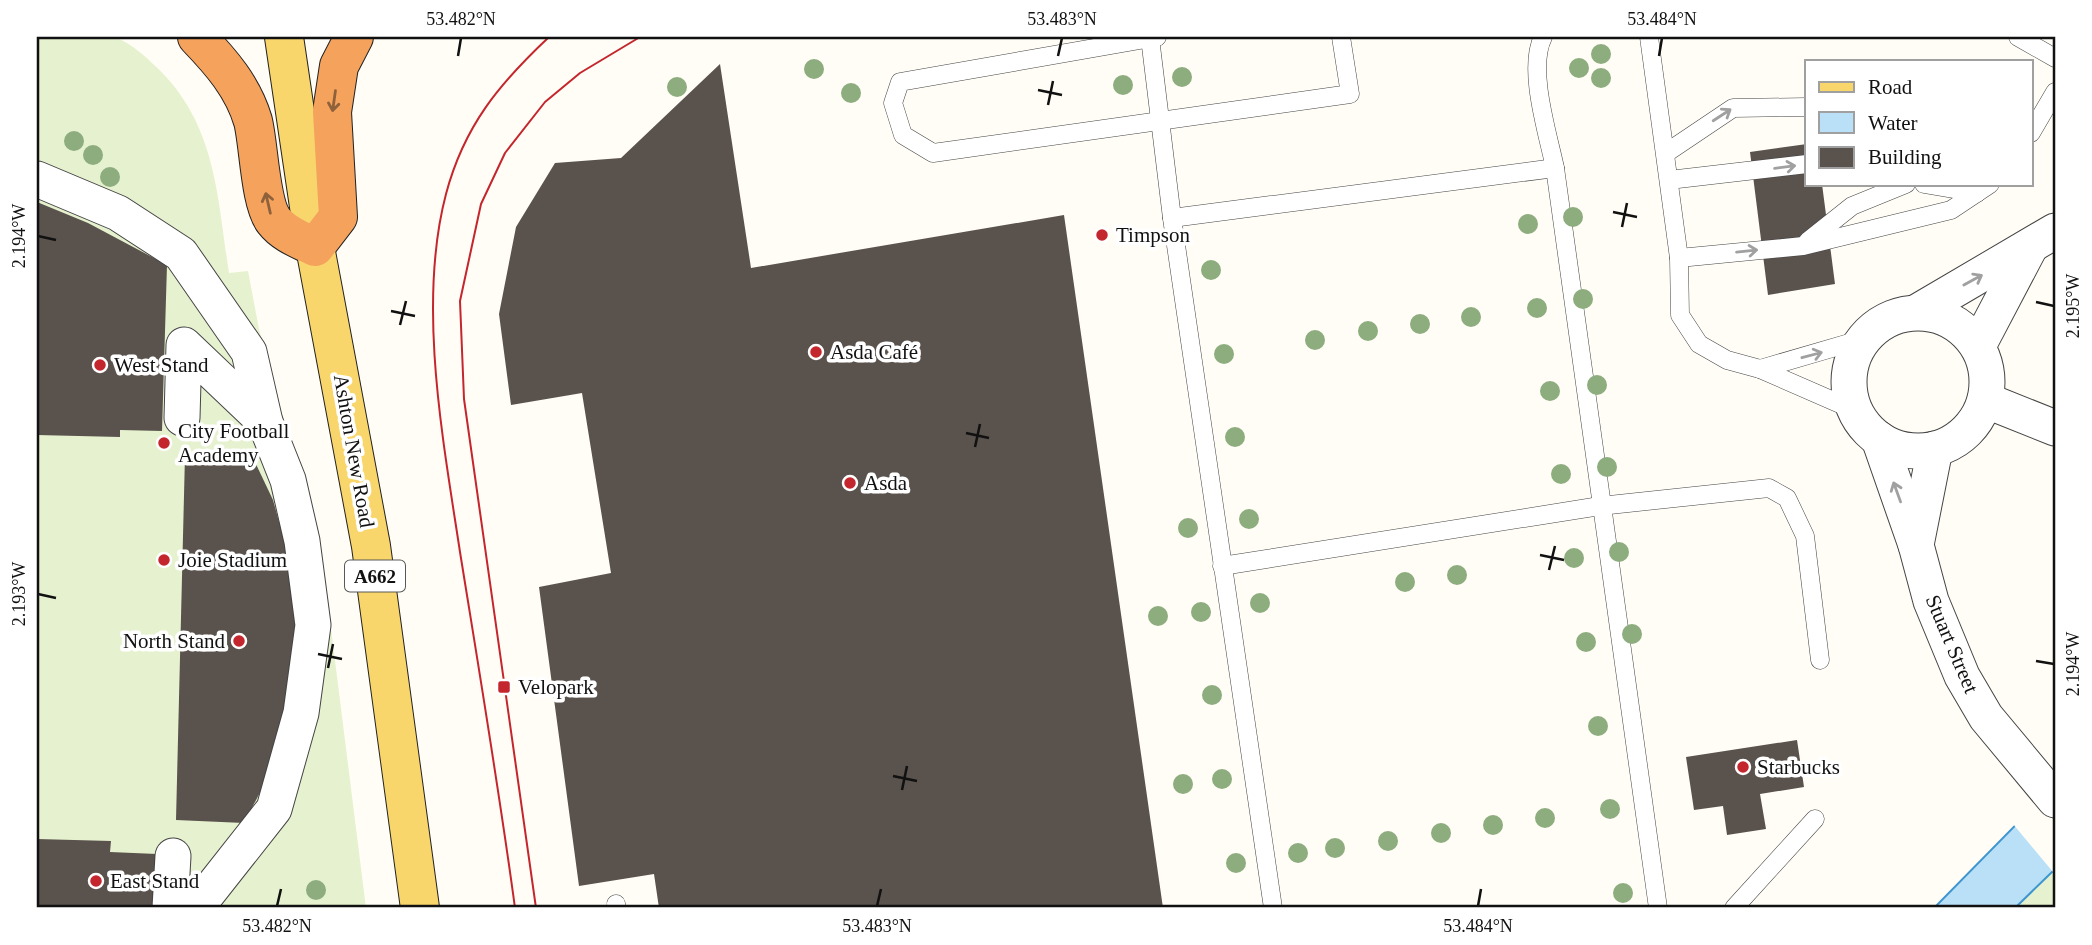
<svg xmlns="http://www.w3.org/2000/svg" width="2092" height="945" font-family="Georgia,serif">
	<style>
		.pitch { fill: #e6f2cf }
		.water { fill: #b9e0f7; stroke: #3f96cf; stroke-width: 2 }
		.pier { fill: #fffdf5 }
		.building { fill: #5a524d }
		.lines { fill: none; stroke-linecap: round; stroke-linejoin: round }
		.lane-casing { stroke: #444; stroke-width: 19 }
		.street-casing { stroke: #444; stroke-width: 37 }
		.primary-casing { stroke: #222; stroke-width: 40 }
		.highway-casing { stroke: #222; stroke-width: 40 }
		.lane { stroke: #fff; stroke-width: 18 }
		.street { stroke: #fff; stroke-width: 35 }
		.primary { stroke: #f9d66b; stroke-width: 38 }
		.highway { stroke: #f5a25d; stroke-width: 38 }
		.tram { stroke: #c4262e; stroke-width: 2 }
		.tree { fill: #8dad7f }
		.oneway { stroke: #8e613b }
		.oneway2 { stroke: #a0a0a0 }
		.ticks { fill: none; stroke: #111; stroke-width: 2.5 }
		.poi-dot { fill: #c4262e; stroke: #fff; stroke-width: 2.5 }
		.labels { text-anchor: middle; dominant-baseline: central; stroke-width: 7; stroke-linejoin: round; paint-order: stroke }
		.shield { fill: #fff; stroke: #585858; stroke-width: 2 }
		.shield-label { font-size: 19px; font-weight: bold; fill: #111 }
		.poi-label { font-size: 21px; fill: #111; stroke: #fff; text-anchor: start }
		.street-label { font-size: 21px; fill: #111; stroke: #fff }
		.neatline { fill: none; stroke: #111; stroke-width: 2.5 }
		.ticks-label { font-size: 18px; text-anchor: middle; fill: #111 }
	</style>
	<rect width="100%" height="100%" fill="#fffdf5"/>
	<g class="pitch">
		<path d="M37,37C60,37 89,32 112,37C125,39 142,53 152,63C216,120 217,194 229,273L248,271L259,329L322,557L366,908H37Z"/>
		<path d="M2053,871L2055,908H2015Z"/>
	</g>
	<path class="water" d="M2055,785L2053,871L2015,908H1934Z"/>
	<path class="pier" d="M2055,782V870L2053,872L2013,824Z"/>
	<g class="building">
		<path d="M720,64L751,268L1064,215L1163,908H659L654,874L579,886L539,587L611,573L582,393L511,405L499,314L516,227L555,163L621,158Z"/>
		<path d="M1807,144V184H1822L1835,284L1768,295L1750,152Z"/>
		<path d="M37,202L88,223L167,265L162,431L120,430V437L37,435Z"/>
		<path d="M185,455L253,458L273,500L295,580L297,661L266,781L244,823L176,820Z"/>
		<path d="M1797,740L1804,787L1760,794L1766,829L1727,835L1723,806L1694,810L1686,757Z"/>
		<path d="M37,839L111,841L110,852L157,854L154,908H37Z"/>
	</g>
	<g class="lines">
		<g class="lane-casing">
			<g id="lane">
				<path d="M1157,37L900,82L893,103L903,135L933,153L1350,94L1341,37"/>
				<path d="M1543,37C1527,69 1548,134 1555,168L1658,908"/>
				<path d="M1649,37L1679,258L1680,315L1699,344L1727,360L1760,369L1854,410"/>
				<path d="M2018,37L2055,58"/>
				<path d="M1150,38L1172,218L1273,908"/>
				<path d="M2031,133L2055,92"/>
				<path d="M1666,153L1733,108L1807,107"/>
				<path d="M1669,180L1807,164"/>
				<path d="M1924,184L1977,193"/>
				<path d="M1172,218L1555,168"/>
				<path d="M1808,241L1852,206L1906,184"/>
				<path d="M1679,258L1803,246L1951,210L1990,184"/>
				<path d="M1760,369L1863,339"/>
				<path d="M1222,566L1600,506L1769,488L1787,498L1805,536L1820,660"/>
				<path d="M616,904L617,908"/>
				<path d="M1734,908L1815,819"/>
			</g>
		</g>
		<g class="street-casing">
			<g id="street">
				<path d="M37,179L118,213L181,254L249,352L265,422L288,480L302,541L313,625L301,713L274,809L207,894L176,908"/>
				<path d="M1917,312L2055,231"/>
				<circle cx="1918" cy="382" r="69"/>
				<path d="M1978,346L2029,249"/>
				<path d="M1985,400L2055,428"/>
				<path d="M182,418L184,345L265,422"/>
				<path d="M1879,439L1916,545L1931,601L1962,676L1986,717L2055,800"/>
				<path d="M1916,545L1935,449"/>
				<path d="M170,908L173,856"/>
			</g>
		</g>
		<g class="primary-casing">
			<path id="primary" d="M284,37L315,247L371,546L420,908"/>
		</g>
		<g class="highway-casing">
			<path id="highway" d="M197,37C221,62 243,87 253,121C259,145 260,204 274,221C284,234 301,240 315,247L338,217L332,112L339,66L354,37"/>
		</g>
		<use href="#lane" class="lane"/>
		<use href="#street" class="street"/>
		<use href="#primary" class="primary"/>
		<use href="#highway" class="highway"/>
		<g class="tram">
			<path d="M515,908C499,789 479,670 460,552C443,440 417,304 446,194C464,126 499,84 549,37"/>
			<path d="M536,908L464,399L460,301L481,204L505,153L545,102L580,73L640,37"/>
		</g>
	</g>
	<g class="tree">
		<circle cx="1601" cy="54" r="10"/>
		<circle cx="1579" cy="68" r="10"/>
		<circle cx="814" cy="69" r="10"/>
		<circle cx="1182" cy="77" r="10"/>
		<circle cx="1601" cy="78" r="10"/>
		<circle cx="1123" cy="85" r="10"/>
		<circle cx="677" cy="87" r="10"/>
		<circle cx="851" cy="93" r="10"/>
		<circle cx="74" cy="141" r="10"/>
		<circle cx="93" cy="155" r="10"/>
		<circle cx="110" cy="177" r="10"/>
		<circle cx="1573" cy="217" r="10"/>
		<circle cx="1528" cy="224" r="10"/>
		<circle cx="1211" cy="270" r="10"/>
		<circle cx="1583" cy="299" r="10"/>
		<circle cx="1537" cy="308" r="10"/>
		<circle cx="1471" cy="317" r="10"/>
		<circle cx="1420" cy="324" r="10"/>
		<circle cx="1368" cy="331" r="10"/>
		<circle cx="1315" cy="340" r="10"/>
		<circle cx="1224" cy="354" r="10"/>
		<circle cx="1597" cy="385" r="10"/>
		<circle cx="1550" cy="391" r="10"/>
		<circle cx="1235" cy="437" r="10"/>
		<circle cx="1607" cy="467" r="10"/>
		<circle cx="1561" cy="474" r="10"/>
		<circle cx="1249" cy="519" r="10"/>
		<circle cx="1188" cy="528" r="10"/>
		<circle cx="1619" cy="552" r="10"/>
		<circle cx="1574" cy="558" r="10"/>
		<circle cx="1457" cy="575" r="10"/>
		<circle cx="1405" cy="582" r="10"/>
		<circle cx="1260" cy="603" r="10"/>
		<circle cx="1201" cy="612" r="10"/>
		<circle cx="1158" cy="616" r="10"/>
		<circle cx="1632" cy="634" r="10"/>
		<circle cx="1586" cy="642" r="10"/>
		<circle cx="1212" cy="695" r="10"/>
		<circle cx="1598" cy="726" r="10"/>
		<circle cx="1222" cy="779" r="10"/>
		<circle cx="1183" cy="784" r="10"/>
		<circle cx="1610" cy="809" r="10"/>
		<circle cx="1545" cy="818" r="10"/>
		<circle cx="1493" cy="825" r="10"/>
		<circle cx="1441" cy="833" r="10"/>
		<circle cx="1388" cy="841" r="10"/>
		<circle cx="1335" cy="848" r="10"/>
		<circle cx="1298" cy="853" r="10"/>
		<circle cx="1236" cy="863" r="10"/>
		<circle cx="316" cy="890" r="10"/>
		<circle cx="1623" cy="893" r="10"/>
	</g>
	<defs><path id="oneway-shaft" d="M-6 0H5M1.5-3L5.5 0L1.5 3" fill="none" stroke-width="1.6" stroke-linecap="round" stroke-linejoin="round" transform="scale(1.75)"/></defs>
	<g class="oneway">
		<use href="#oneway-shaft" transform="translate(334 101) rotate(98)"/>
		<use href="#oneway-shaft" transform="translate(268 203) rotate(-103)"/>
	</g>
	<g class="oneway2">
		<use href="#oneway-shaft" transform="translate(1722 115) rotate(-33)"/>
		<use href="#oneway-shaft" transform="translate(1785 167) rotate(-7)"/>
		<use href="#oneway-shaft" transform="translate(1747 251) rotate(-6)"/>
		<use href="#oneway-shaft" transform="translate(1973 280) rotate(-29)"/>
		<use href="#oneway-shaft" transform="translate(1812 355) rotate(-15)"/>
		<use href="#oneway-shaft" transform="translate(1897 492) rotate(-110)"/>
	</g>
	<path class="ticks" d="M458,56L461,38M1058,56L1062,38M1659,56L1662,38M1038,90L1062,95M1048,105L1053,81M1613,212L1637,217M1622,227L1627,203M38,236L56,240M2036,302L2054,306M391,311L415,316M400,325L406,301M966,433L989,438M975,447L980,424M1540,555L1564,560M1549,570L1555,546M38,594L56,598M318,654L342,659M2036,661L2054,664M328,668L333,644M893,776L917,781M902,790L907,766M277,906L281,889M877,906L881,889M1478,906L1481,889"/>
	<g class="poi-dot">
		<circle cx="1102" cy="235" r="7"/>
		<circle cx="816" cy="352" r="7"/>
		<circle cx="100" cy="365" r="7"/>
		<circle cx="164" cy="443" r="7"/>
		<circle cx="850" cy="483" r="7"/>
		<circle cx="164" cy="560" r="7"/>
		<circle cx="239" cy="641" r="7"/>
		<rect x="497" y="680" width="14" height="14" rx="3.5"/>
		<circle cx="1743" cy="767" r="7"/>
		<circle cx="96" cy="881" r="7"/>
	</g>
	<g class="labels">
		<rect class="shield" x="345" y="560.5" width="60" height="31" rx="5"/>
		<g class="shield-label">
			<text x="375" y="576">A662</text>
		</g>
		<g class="poi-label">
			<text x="1116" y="235">Timpson</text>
			<text x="830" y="352">Asda Café</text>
			<text x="114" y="365">West Stand</text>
			<text x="178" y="431">City Football<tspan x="178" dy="24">Academy</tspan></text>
			<text x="864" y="483">Asda</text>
			<text x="178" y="560">Joie Stadium</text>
			<text x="225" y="641" text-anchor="end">North Stand</text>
			<text x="518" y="687">Velopark</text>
			<text x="1757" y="767">Starbucks</text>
			<text x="110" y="881">East Stand</text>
		</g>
		<g class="street-label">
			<text transform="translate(354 451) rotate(80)">Ashton New Road</text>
			<text transform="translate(1952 644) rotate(67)">Stuart Street</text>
		</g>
	</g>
	<rect width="2092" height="945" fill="none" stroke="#ffffff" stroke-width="77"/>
	<rect x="1805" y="60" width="228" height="126" fill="#ffffff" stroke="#a0a0a0" stroke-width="2"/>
	<rect x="1819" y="82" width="35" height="10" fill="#f9d66b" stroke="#a0a0a0" stroke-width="2"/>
	<text x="1868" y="94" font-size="21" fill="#111111">Road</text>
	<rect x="1819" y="112" width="35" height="21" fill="#b9e0f7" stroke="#a0a0a0" stroke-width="2"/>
	<text x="1868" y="130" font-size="21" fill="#111111">Water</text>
	<rect x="1819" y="147" width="35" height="21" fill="#5a524d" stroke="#a0a0a0" stroke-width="2"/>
	<text x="1868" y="164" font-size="21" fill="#111111">Building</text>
	<rect x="38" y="38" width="2016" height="868" class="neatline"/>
	<g class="ticks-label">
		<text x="461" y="25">53.482°N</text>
		<text x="1062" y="25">53.483°N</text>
		<text x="1662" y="25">53.484°N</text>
		<text transform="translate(19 236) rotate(-90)" y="6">2.194°W</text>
		<text transform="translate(2073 306) rotate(-90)" y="6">2.195°W</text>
		<text transform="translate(19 594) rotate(-90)" y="6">2.193°W</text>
		<text transform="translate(2073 664) rotate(-90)" y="6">2.194°W</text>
		<text x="277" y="932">53.482°N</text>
		<text x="877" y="932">53.483°N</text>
		<text x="1478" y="932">53.484°N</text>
	</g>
</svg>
